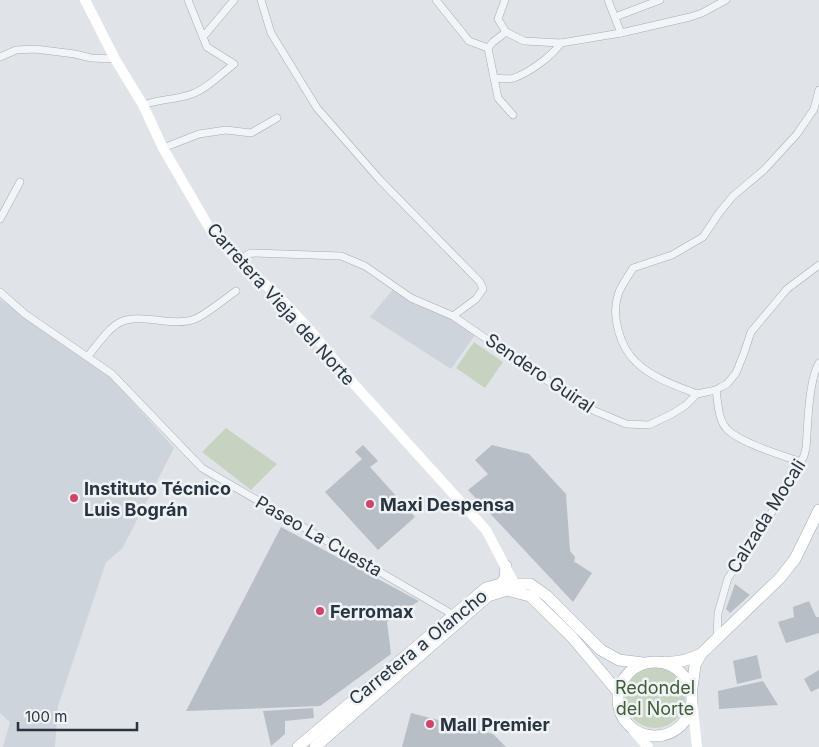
<svg xmlns="http://www.w3.org/2000/svg" width="819" height="747" font-family="Inter,sans-serif">
	<style>
		.built { fill: #ced4db }
		.green { fill: #c7d3c1 }
		.building { fill: #b7bec6 }
		.lines { fill: none; stroke-linecap: round; stroke-linejoin: round }
		.street-casing { stroke: #a5acb3; stroke-width: 8 }
		.primary-casing { stroke: #9faab5; stroke-width: 12 }
		.street { stroke: #f2f5f7; stroke-width: 7 }
		.secondary { stroke: #fff; stroke-width: 10 }
		.primary { stroke: #fff; stroke-width: 11 }
		.poi-dot { fill: #cf4468; stroke: #eff3f6; stroke-width: 2 }
		.labels { text-anchor: middle; dominant-baseline: central; stroke-width: 5; stroke-linejoin: round; paint-order: stroke }
		.street-label { font-size: 18px; fill: #283440; stroke: #eff3f6 }
		.poi-label { font-size: 18px; font-weight: bold; fill: #283440; stroke: #eff3f6; text-anchor: start }
		.park-label { font-size: 18px; fill: #415c35; stroke: #eff3f6 }
	</style>
	<rect width="100%" height="100%" fill="#e0e4e9"/>
	<g class="built">
		<path d="M394,288L420,306L455,319L475,335L451,369L370,317Z"/>
		<path d="M0,299L111,378L174,448L122,549L106,562L58,706L55,747H3L10,722L0,713Z"/>
	</g>
	<g class="green">
		<path d="M474,342L503,362L485,388L456,368Z"/>
		<path d="M226,428L277,464L251,490L202,452Z"/>
		<circle cx="655" cy="698" r="30"/>
	</g>
	<g class="building">
		<path d="M363,445L378,461L370,467L415,517L378,550L325,492L362,459L355,452Z"/>
		<path d="M492,445L529,454L566,494L570,551L575,557L574,563L575,562L592,573L573,602L468,490L488,474L475,460Z"/>
		<path d="M281,527L419,601L387,622L391,654L320,706L186,711Z"/>
		<path d="M735,584L750,595L730,613L726,609Z"/>
		<path d="M809,601L816,617H819V633L786,643L778,622L794,617L793,607Z"/>
		<path d="M757,655L762,678L737,684L733,661Z"/>
		<path d="M819,670V688L811,692L804,679Z"/>
		<path d="M763,681L778,705L719,709L718,691Z"/>
		<path d="M313,708L314,718L285,721V734L271,746L263,711Z"/>
		<path d="M411,713L493,734L506,747H402Z"/>
	</g>
	<g class="lines">
		<g class="street-casing">
			<g id="street">
				<path d="M261,0L271,33L317,108L380,180L480,282L483,289L476,299L453,316"/>
				<path d="M436,0L469,41L488,48L498,98L513,115"/>
				<path d="M505,0L498,19L506,32L524,41L561,43L621,33L690,17L702,13L726,0"/>
				<path d="M608,0L621,33"/>
				<path d="M615,17L660,0"/>
				<path d="M203,37L234,0"/>
				<path d="M488,48L493,42L506,32"/>
				<path d="M0,57L16,50L35,49L75,54L91,58L115,59"/>
				<path d="M494,78C500,78 508,80 514,78C530,72 551,57 561,43"/>
				<path d="M143,105C160,99 173,100 189,95C206,90 221,74 234,64L207,47L188,0"/>
				<path d="M163,148L199,134L226,130L251,133L277,118"/>
				<path d="M0,219L20,182"/>
				<path d="M237,260L251,253L341,256L365,266L411,298L453,316L577,401L595,411L626,424L649,425L672,414L686,405L697,394L716,390L721,387L727,384L736,373L744,353L751,332L787,289L819,265"/>
				<path d="M0,292L25,314L112,374L202,468L457,617"/>
				<path d="M88,356C117,320 117,315 164,321C174,322 186,323 195,319C205,315 226,298 236,291"/>
				<path d="M716,390C718,402 718,419 726,428C737,442 784,456 801,462"/>
				<path d="M697,394C677,386 652,378 636,362C620,347 611,316 618,295C621,285 628,277 633,268L672,255L703,237L719,213L733,196L764,170L797,134L814,109L819,90"/>
				<path d="M717,638L718,613L728,578L758,536L804,456L806,448C808,426 808,382 819,363"/>
			</g>
		</g>
		<g class="primary-casing">
			<g id="primary">
				<path d="M501,584L505,578L506,566"/>
				<circle cx="655" cy="699" r="37"/>
				<path d="M665,662C679,663 689,660 701,654L780,578L795,559L819,510"/>
				<path d="M692,688L695,665L701,654"/>
				<path d="M298,747L486,588L501,584H530L547,596L601,650L619,660L643,663"/>
				<path d="M315,747L488,596L507,590L530,596L572,637L618,692"/>
			</g>
		</g>
		<use href="#street" class="street"/>
		<g class="secondary">
			<path d="M85,0L115,59L143,105L163,148L210,229L237,260L274,292L310,330L353,383L486,530L514,583"/>
			<path d="M692,700L697,747"/>
			<path d="M633,730L648,747"/>
		</g>
		<use href="#primary" class="primary"/>
	</g>
	<g class="poi-dot">
		<circle cx="74" cy="498" r="5"/>
		<circle cx="370" cy="504" r="5"/>
		<circle cx="320" cy="611" r="5"/>
		<circle cx="430" cy="724" r="5"/>
	</g>
	<g class="labels">
		<g class="street-label">
			<text transform="translate(281 304) rotate(48)">Carretera Vieja del Norte</text>
			<text transform="translate(540 373) rotate(34)">Sendero Guiral</text>
			<text transform="translate(766 516) rotate(-58)">Calzada Mocali</text>
			<text transform="translate(319 536) rotate(30)">Paseo La Cuesta</text>
			<text transform="translate(418 647) rotate(-39)">Carretera a Olancho</text>
		</g>
		<g class="poi-label">
			<text x="84" y="488">Instituto Técnico<tspan x="84" dy="21">Luis Bográn</tspan></text>
			<text x="380" y="504">Maxi Despensa</text>
			<text x="330" y="611">Ferromax</text>
			<text x="440" y="724">Mall Premier</text>
		</g>
		<g class="park-label">
			<text x="655" y="687">Redondel<tspan x="655" dy="21">del Norte</tspan></text>
		</g>
	</g>
	<path d="M18 722v8h119v-8" fill="none" stroke="#283440" stroke-width="2.5"/>
	<text x="25" y="722" font-size="15" fill="#283440" stroke="#eff3f6" stroke-width="4" paint-order="stroke">100 m</text>
</svg>
